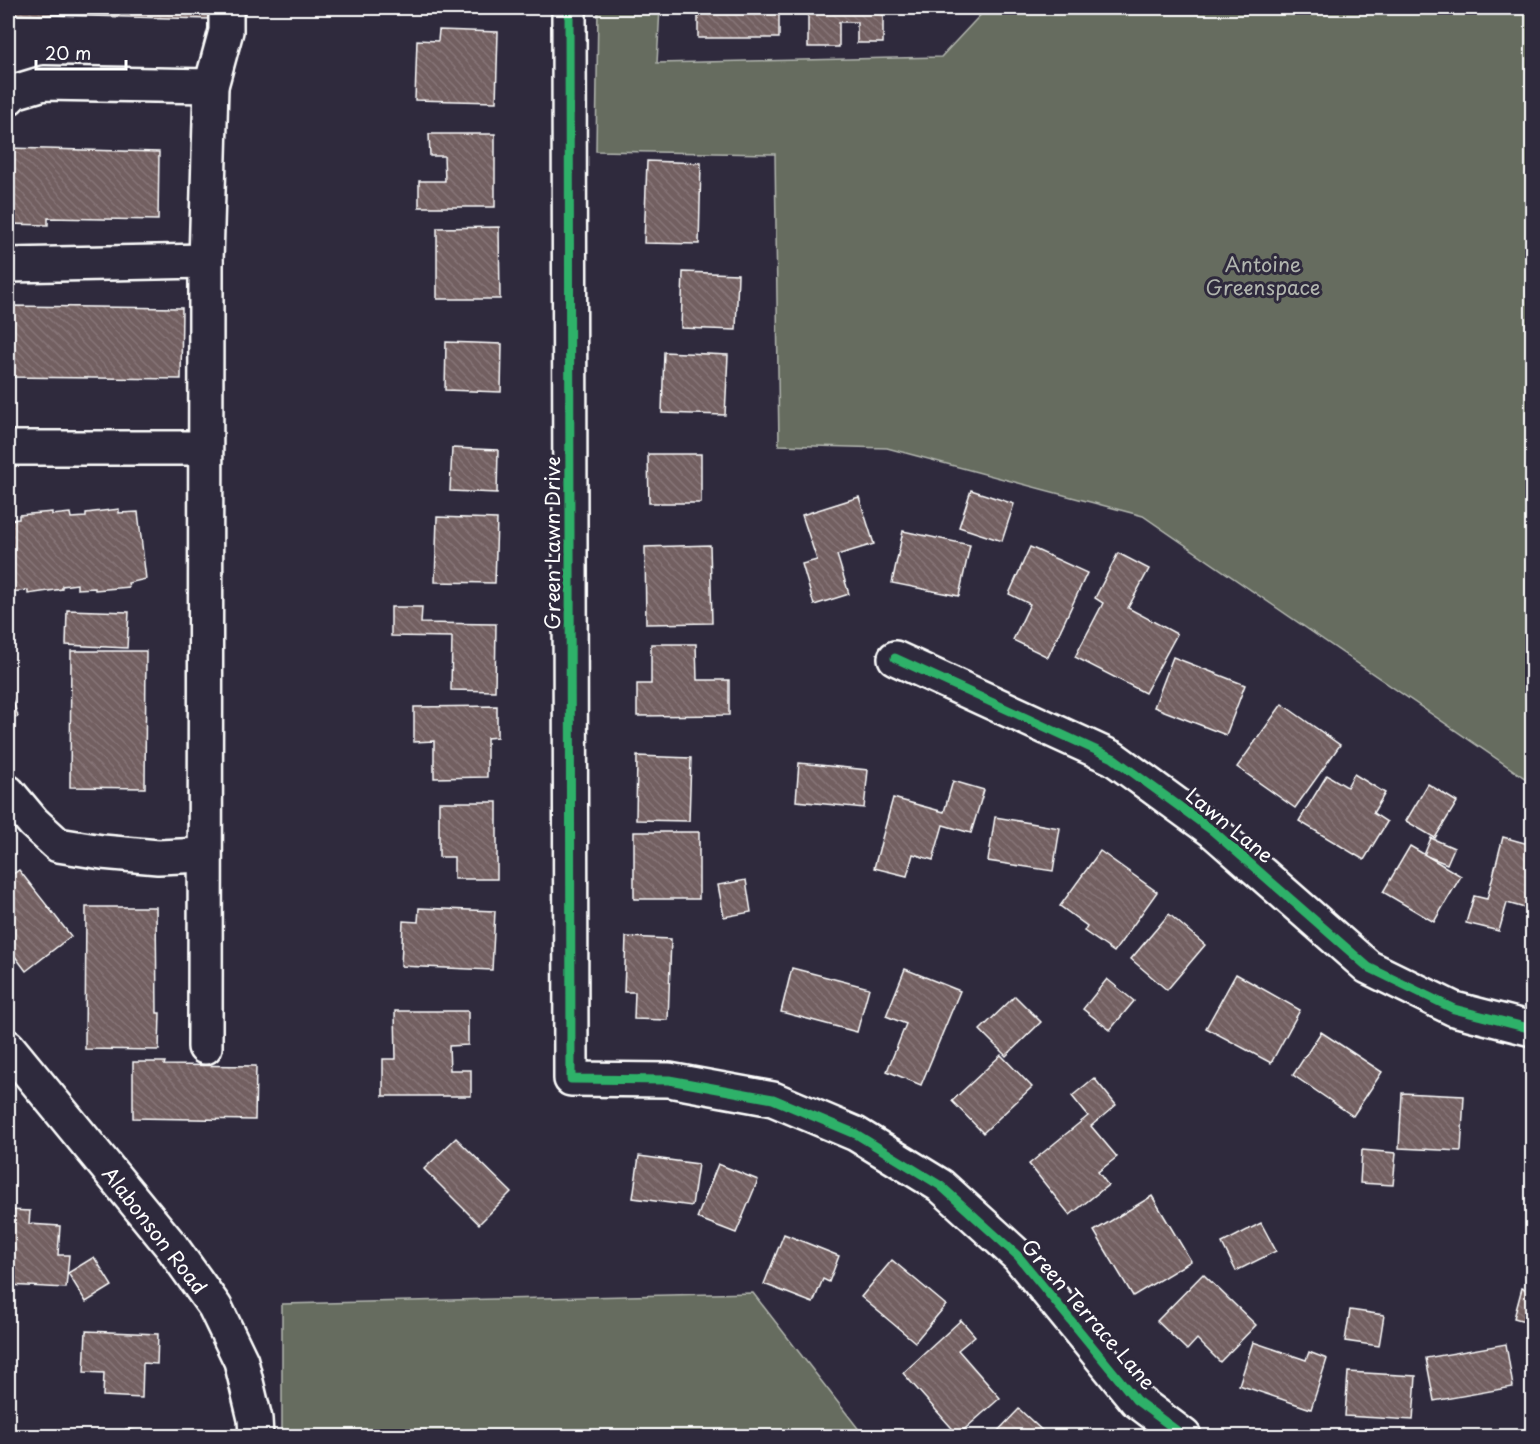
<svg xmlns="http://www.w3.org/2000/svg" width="1540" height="1444" font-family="'Playpen Sans',sans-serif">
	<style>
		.green { fill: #666c5f; stroke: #b2b6af; stroke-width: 1.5 }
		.building { fill: url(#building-back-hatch); stroke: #fff; stroke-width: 1.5 }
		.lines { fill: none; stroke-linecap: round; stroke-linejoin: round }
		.minor-casing { stroke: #fff; stroke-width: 38 }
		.minor { stroke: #2f2a3d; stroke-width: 33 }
		.cycleway-casing { stroke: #2f2a3d; stroke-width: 13 }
		.cycleway { stroke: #2db169; stroke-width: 9 }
		.labels { text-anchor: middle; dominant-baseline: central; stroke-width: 6; stroke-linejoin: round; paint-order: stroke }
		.park-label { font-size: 20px; fill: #b2b6af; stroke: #2f2a3d }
		.street-label { font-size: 20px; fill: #fff; stroke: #2f2a3d }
	</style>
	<defs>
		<pattern id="building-back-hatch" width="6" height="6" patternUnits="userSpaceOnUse" patternTransform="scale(1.5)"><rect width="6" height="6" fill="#725e60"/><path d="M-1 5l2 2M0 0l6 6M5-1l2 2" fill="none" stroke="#877678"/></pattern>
	</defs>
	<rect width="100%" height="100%" fill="#2f2a3d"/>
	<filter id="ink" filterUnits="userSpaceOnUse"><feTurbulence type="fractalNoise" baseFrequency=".0167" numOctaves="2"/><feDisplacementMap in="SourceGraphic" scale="12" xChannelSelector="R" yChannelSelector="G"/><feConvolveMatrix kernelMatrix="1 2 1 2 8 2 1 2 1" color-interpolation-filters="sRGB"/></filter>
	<g filter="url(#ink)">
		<g class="green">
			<path d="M598,8H660L657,63L941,57L987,8H1532V783L1143,516L887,448L779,445L775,154L596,151Z"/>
			<path d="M753,1293L864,1436H282V1304Z"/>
		</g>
		<g class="building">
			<path d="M8,8H211L210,19L8,14Z"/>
			<path d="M392,8H497V11L392,12Z"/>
			<rect x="698" y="8" width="81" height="30"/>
			<path d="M808,8H883V43H857V22H839V47H808Z"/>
			<path d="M439,30L498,32L496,102L415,100L417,40L438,41Z"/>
			<path d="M429,134H495V207H419V181H445L444,156H430Z"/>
			<path d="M8,148L159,152L158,220L48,218V225L8,224Z"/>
			<path d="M647,161L701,163L699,244L644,243Z"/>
			<path d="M499,227L500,299H437V228Z"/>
			<path d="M683,272L738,274L736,330L681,328Z"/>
			<path d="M8,306L182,308L181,379L8,377Z"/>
			<path d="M446,342L502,344L501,392L445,390Z"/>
			<path d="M664,352L728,355L725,415L662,413Z"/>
			<path d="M452,448L498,450L497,493L450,491Z"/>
			<path d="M648,454H701V503H649Z"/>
			<path d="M971,490L1014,504L1002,541L959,527Z"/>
			<path d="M859,497L874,544L837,555L849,594L814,605L802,564L817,560L802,515Z"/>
			<path d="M119,509V513L138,512L146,579L128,583L129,587L95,590V588L77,589V584L62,586V589L28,594V590L11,592L10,586L8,587V520L19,519V515L52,512V515L70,513L71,518L86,517V513Z"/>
			<path d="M437,517L497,519L495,583L435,582Z"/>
			<path d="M903,531L970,545L959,596L892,583Z"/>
			<path d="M710,545L712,623L646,624L645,547Z"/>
			<path d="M1030,547L1087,573L1048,657L1013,640L1030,604L1009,594Z"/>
			<path d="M1118,553L1149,569L1128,608L1177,634L1145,693L1075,657L1103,603L1095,598Z"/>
			<path d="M391,607H422L421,623L496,624L495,691L451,690L452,637L391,636Z"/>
			<path d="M67,610L129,612L127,648L66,645Z"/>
			<path d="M651,644H696L697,680H729V715L637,716V684H651Z"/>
			<path d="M71,651H146L145,788L70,787Z"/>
			<path d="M1173,657L1245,685L1226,735L1154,707Z"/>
			<path d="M8,688L18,716L8,720Z"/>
			<path d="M1282,704L1340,745L1295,808L1237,767Z"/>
			<path d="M497,706V737L487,738V777L434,778V741L414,742V707Z"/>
			<path d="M637,756L691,758L689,821L636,820Z"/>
			<path d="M799,763L868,770L864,808L796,801Z"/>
			<path d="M1354,774L1385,793L1373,813L1387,822L1364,860L1299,821L1327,775L1347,787Z"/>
			<path d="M953,781L984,790L971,833L943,825L933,860L913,854L907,876L874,868L893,798L944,812Z"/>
			<path d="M1428,784L1457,802L1435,838L1406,821Z"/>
			<path d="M439,802H497V879H454V857H439Z"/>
			<path d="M995,817L1060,828L1053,871L988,861Z"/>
			<rect x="634" y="832" width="65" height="67"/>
			<path d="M1503,837L1532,845V910L1507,903L1499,931L1466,923L1474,896L1487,899Z"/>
			<path d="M1431,838L1454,848L1447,864L1424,855Z"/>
			<path d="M1410,846L1461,876L1434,922L1383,892Z"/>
			<path d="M1100,851L1157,892L1114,952L1084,931L1087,926L1060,906Z"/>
			<path d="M8,867L13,874L19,870L71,936L26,971L8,947Z"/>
			<path d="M746,880L751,912L724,917L718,885Z"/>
			<path d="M86,907H156L157,1013H160L159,1050L85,1049Z"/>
			<path d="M419,908L495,911L492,970L401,966L403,921L418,922Z"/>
			<path d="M1169,914L1205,945L1167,990L1131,959Z"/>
			<path d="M626,937L671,939L668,1020L634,1019L635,992H624Z"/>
			<path d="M792,968L869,988L857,1032L781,1012Z"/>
			<path d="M905,969L960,991L921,1085L887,1071L906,1024L886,1016Z"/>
			<path d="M1236,974L1300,1010L1271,1063L1206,1028Z"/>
			<path d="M1107,979L1134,1001L1110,1030L1083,1009Z"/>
			<path d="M1015,996L1041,1022L1006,1056L980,1030Z"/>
			<path d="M395,1011H468V1045L449,1046L450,1070H471V1096H383V1059H396Z"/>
			<path d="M1321,1032L1382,1072L1353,1116L1293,1075Z"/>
			<path d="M1001,1055L1032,1087L983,1133L952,1101Z"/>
			<path d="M133,1062H165L164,1065L256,1066L255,1120L133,1118Z"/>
			<path d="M1094,1078L1116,1105L1091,1126L1117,1157L1098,1172L1108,1185L1070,1215L1029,1164L1088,1116L1072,1096Z"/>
			<path d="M1402,1093L1464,1096L1461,1151L1399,1148Z"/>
			<path d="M456,1138L511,1192L479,1224L424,1169Z"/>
			<path d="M1362,1150L1396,1153L1393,1185L1360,1183Z"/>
			<path d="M639,1156L698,1164L692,1206L633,1198Z"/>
			<path d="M718,1164L758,1180L736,1233L697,1218Z"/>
			<path d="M1152,1196L1191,1261L1133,1296L1094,1231Z"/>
			<path d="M8,1210L30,1211L29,1224L60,1226L58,1255H69L66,1288L8,1285Z"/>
			<path d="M1261,1223L1276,1251L1236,1271L1222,1243Z"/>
			<path d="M784,1234L839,1256L829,1282L823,1279L813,1303L764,1284Z"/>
			<path d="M94,1257L112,1286L86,1302L68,1273Z"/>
			<path d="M892,1260L946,1305L915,1342L861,1297Z"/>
			<path d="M1203,1274L1256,1325L1220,1362L1197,1339L1187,1350L1157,1321Z"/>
			<path d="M1522,1288L1532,1291V1323L1514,1318Z"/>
			<path d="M1350,1310L1384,1315L1379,1346L1345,1341Z"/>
			<path d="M961,1320L975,1336L958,1350L1000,1398L958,1435L903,1373Z"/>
			<path d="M86,1331L158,1334L157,1364L143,1363L142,1398L103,1396L104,1373L84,1372Z"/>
			<path d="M1253,1342L1306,1360L1309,1352L1327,1359L1311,1409L1239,1385Z"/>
			<path d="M1506,1344L1513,1387L1434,1401L1426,1358Z"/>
			<path d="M1348,1372L1416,1376L1413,1420L1345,1416Z"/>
			<path d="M1019,1409L1048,1436H993Z"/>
			<path d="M126,1429L161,1436H124Z"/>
		</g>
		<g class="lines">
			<g class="minor-casing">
				<g id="minor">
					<path d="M569,8L571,1079L669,1080L773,1099L856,1134L941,1186L1018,1256L1136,1400L1184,1436"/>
					<path d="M8,98L14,92L44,83L211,86"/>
					<path d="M8,265L206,261"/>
					<path d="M8,448H205"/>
					<path d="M895,658L1113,758L1213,831L1368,967L1454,1009L1532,1029"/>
					<path d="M8,792L33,822L58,845L102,852L158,857L204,855"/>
					<path d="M8,1047L172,1247L215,1307L241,1361L255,1419L256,1436"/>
					<path d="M205,1047L206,261L211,86L226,31V8"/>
				</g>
			</g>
			<use href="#minor" class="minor"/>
			<g class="cycleway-casing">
				<g id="cycleway">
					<path d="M569,8L571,1079L669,1080L773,1099L856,1134L941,1186L1018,1256L1136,1400L1184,1436"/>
					<path d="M895,658L1113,758L1213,831L1368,967L1454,1009L1532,1029"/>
				</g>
			</g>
			<use href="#cycleway" class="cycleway"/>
		</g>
	</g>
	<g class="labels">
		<g class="park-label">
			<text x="1263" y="264">Antoine<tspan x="1263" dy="23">Greenspace</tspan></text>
		</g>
		<g class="street-label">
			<text transform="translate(552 543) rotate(-90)">Green Lawn Drive</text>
			<text transform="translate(1230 825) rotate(39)">Lawn Lane</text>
			<text transform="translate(155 1230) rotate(52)">Alabonson Road</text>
			<text transform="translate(1089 1314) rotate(49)">Green Terrace Lane</text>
		</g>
	</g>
	<rect width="1540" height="1444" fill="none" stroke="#2f2a3d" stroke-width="30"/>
	<rect x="15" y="15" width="1510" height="1414" fill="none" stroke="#fff" stroke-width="2" filter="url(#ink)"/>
	<path d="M36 60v9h90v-9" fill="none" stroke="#ffffff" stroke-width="3"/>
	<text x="45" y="60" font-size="18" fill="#ffffff" stroke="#2f2a3d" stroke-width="4.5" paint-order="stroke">20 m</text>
</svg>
